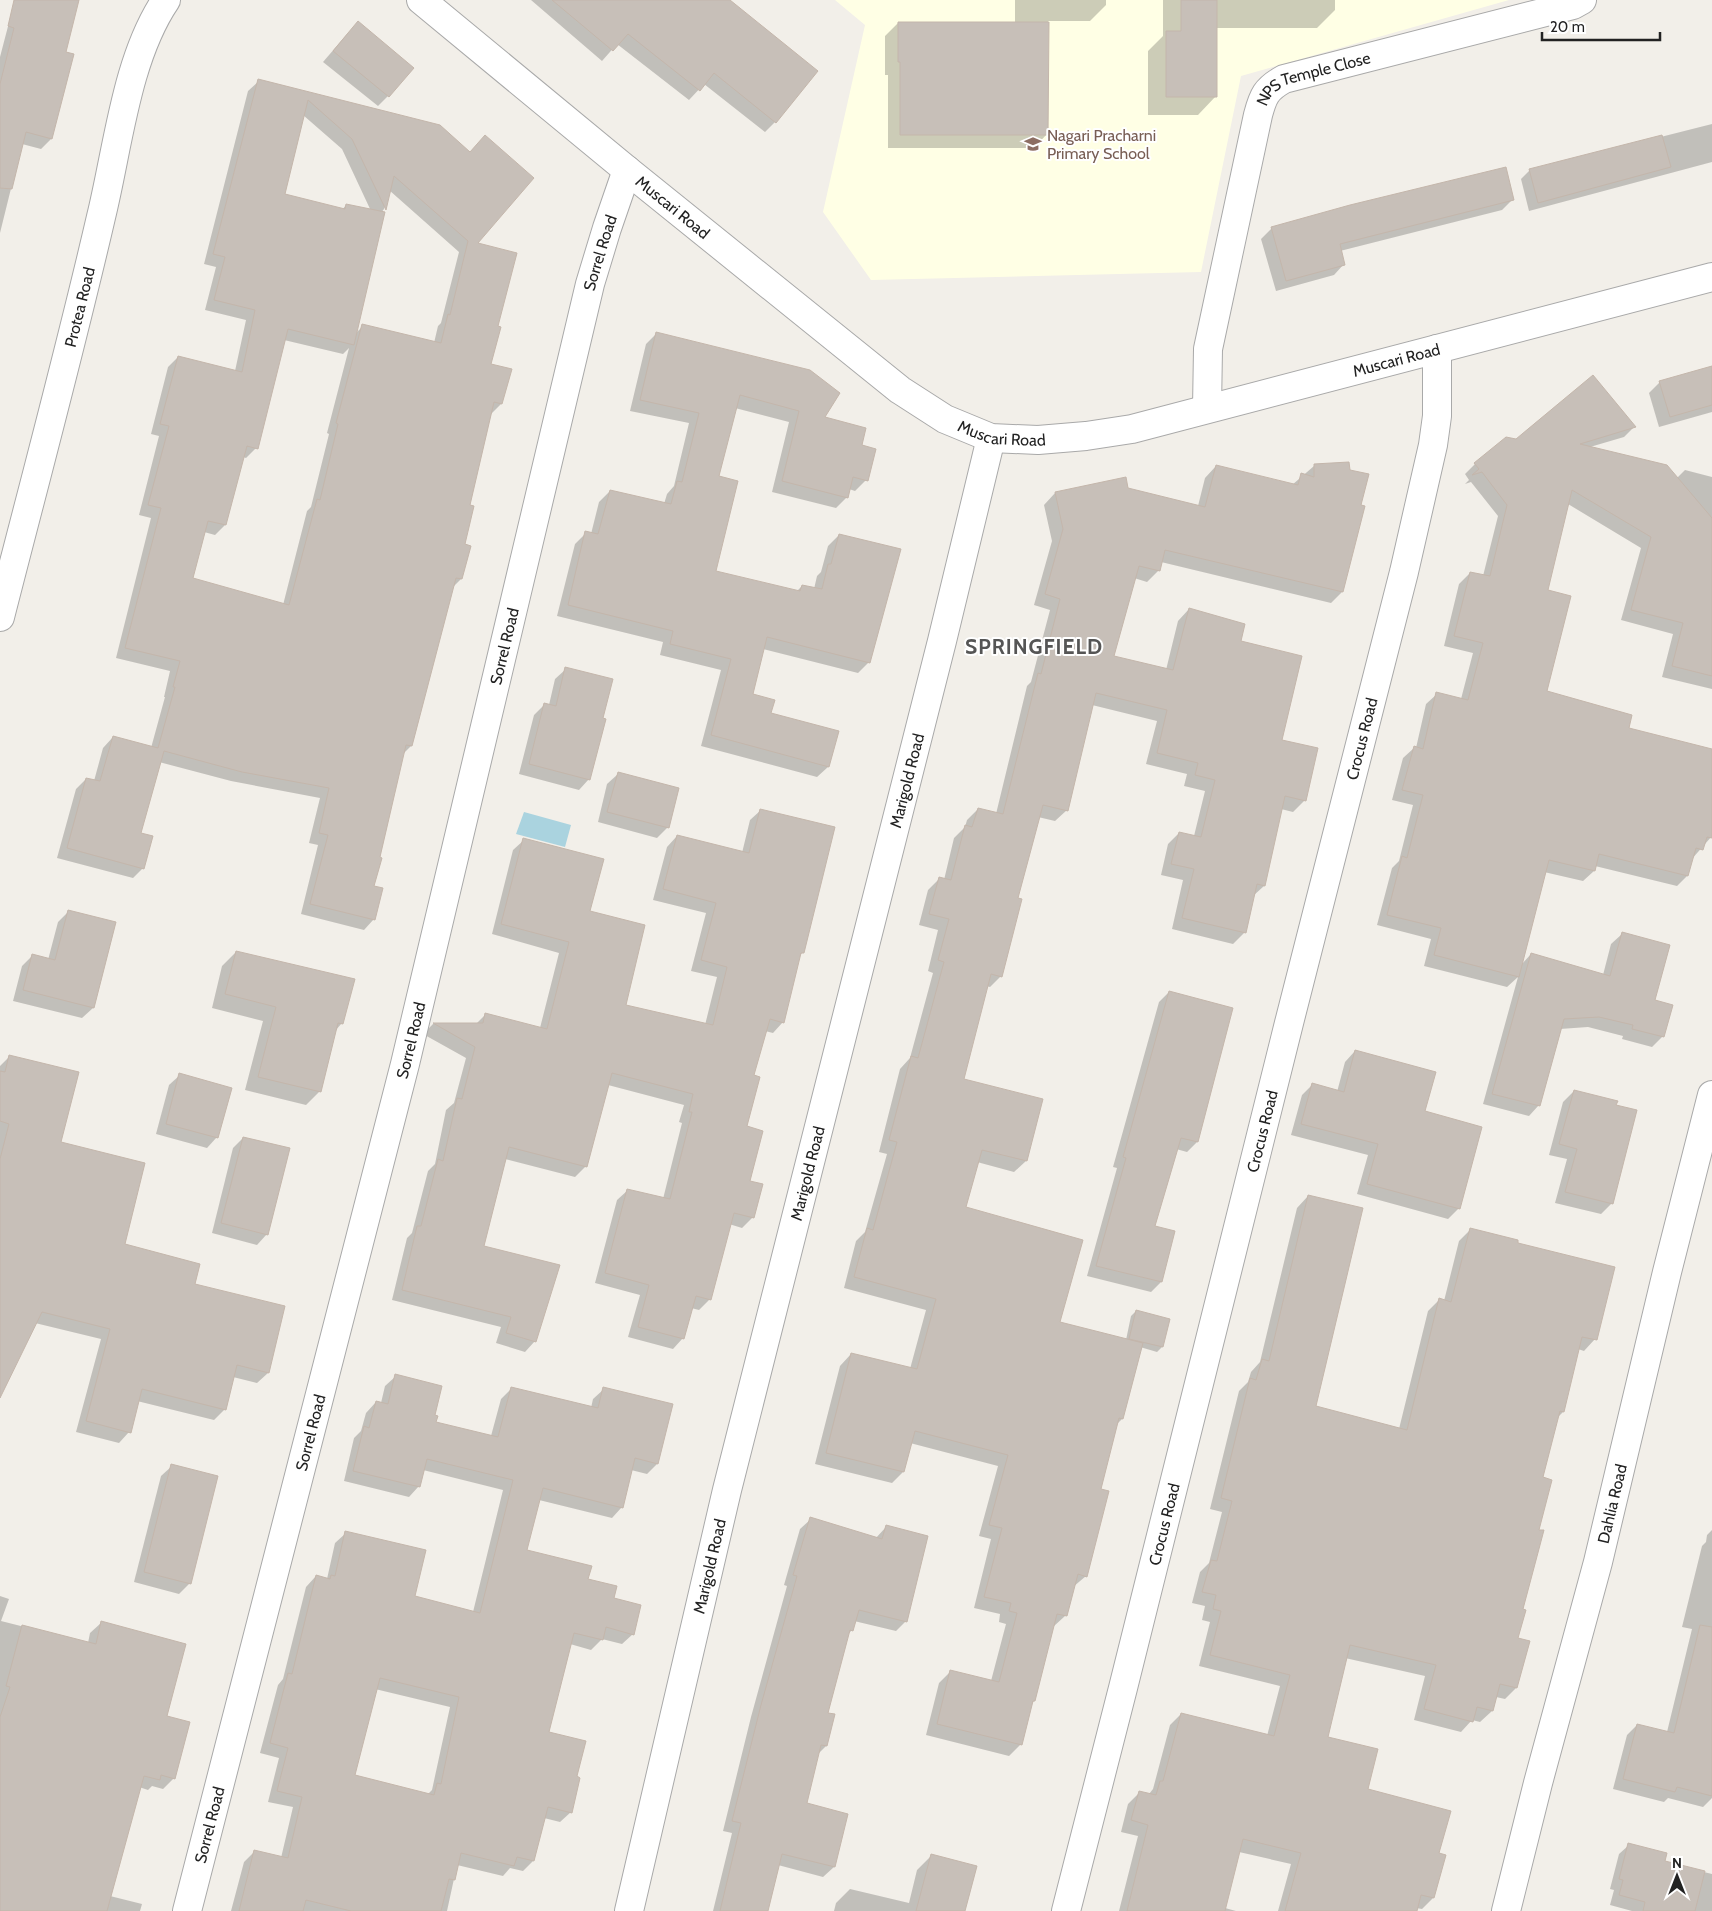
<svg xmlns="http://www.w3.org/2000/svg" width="1712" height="1911" font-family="Cabin,sans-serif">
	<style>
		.education { fill: #ffffe5 }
		.water { fill: #aad3df }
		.shadow { fill: #0003; fill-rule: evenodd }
		.building { fill: #c7bfb8; stroke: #c4b6ab; fill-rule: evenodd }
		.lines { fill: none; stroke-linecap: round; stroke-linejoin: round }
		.minor-casing { stroke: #a9a9a9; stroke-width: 30 }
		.minor { stroke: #fff; stroke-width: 28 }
		.labels { text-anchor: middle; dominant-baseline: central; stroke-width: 4; stroke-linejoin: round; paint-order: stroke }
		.street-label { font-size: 16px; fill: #222; stroke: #fff }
		.education-label { font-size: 16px; fill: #785e54; stroke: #fff; text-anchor: start }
		.district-label { font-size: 21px; font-weight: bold; letter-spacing: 1px; fill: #555; stroke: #fff }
	</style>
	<rect width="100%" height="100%" fill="#f2efe9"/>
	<path class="education" d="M835,0H1509L1241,76L1201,272L871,280L823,212L865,25Z"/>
	<path class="water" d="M524,812L571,825L565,847L516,834Z"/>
	<g class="shadow">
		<path d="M24,0H65L64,53L51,139L41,149L22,144L0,233V57L12,11Z"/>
		<path d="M531,0H728L775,122L765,132L704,84L689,100L617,44L602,61Z"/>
		<path d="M1015,0H1106V5L1090,21H1048L1047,134L1034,148H888V75H885V36L898,23H1015Z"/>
		<path d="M1163,0H1335V10L1317,28H1216V96L1198,115H1148V51L1163,36Z"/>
		<path d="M348,33L388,96L378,106L323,62Z"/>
		<path d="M259,81L439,126L475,244L497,327L490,365L501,404L491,414L468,506L463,545L461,579L452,588L411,746L403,754L373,887L374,919L364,930L301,914L318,845L309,843L320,798L231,781L159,762L140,834L143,868L133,878L57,858L76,789L86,779L94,781L103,748L113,737L151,748L165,697H164L170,671L116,658L151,518L139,515L159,436L151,434L168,367L178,357L235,371L246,320L205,310L216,267L204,264L248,91ZM303,115L342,149L371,211L346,205L342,210L283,194ZM389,190L459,252L441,323L438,326L434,343L363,326L356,333L381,213L384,209ZM284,340L343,354L349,348L327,433L329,434L311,507L307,511L283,605L191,579L204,532L215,535L225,525L243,457L246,458L256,448Z"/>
		<path d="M1712,124V162L1529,211L1521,179L1530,170Z"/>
		<path d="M1513,199L1502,210L1340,251L1344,264L1334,275L1276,291L1261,239L1272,228Z"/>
		<path d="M657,333L823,418L860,446L866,480L855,491L849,489L847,497L836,508L772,492L789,422L735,408L718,477L714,572L796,592L802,586L814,589L817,576L821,572L828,546L839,535L869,662L858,673L763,649L752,695L770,714L828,767L817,777L701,746L721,670L660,655L663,642L557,616L575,544L586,533L591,534L599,502L610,491L664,504L667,494L674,486L689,423L630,411L646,344Z"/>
		<path d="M1712,368V412L1659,427L1649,393L1660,382Z"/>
		<path d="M1634,427L1624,437L1590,447L1677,478L1685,470L1712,477V689L1662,677L1673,634L1621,620L1641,548L1568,504L1546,591V692L1627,729L1712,750V836L1691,860L1687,876L1677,886L1595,866L1594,871L1583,881L1544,872L1521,965L1531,954L1603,975L1611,944L1622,934L1653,1001L1663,1036L1652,1047L1622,1039L1623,1036L1588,1027L1560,1029L1539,1105L1529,1116L1483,1104L1518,977L1507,987L1424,966L1431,939L1377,925L1392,868L1399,861L1413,805L1392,800L1403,758L1414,748H1416L1426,704L1437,694L1461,699L1473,653L1444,646L1459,584L1470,573L1483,576L1498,516L1471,482L1465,484L1469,480L1465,474L1475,464L1516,440Z"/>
		<path d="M1216,466L1292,485L1314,466L1342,592L1331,603L1161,562L1159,570L1147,582L1134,578L1113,657L1166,670L1178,621L1189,609L1240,642L1305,800L1293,812L1281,809L1264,886L1253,896L1245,932L1233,944L1172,929L1183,880L1161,875L1168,844L1179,833L1194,836L1205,791L1184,786L1187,774L1146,764L1157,721L1092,705L1067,810L1055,821L1038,817L1017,899L1001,976L990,987L986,986L963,1080L1026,1161L1014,1172L977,1162L964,1208L1058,1323L1126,1340L1131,1316L1136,1311L1162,1347L1157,1352L1140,1347L1122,1419L1116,1425L1099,1489L1086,1576L1073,1587L1065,1616L1053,1627L1034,1701L1030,1705L1021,1744L1009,1756L926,1735L939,1683L950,1672L991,1681L1006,1624L999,1622L1000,1614L974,1608L991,1539L979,1536L998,1466L910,1443L903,1472L892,1483L815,1464L840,1366L851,1354L910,1369L926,1310L844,1288L856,1241L865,1232L887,1154L879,1152L900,1069L910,1058L933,973L928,971L938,930L919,925L928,890L939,879L944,880L954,838L965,827L967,820L978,809L996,814L1027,686L1031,682L1050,610L1034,605L1052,541L1044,505L1055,493L1125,478L1127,489L1198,506L1205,478Z"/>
		<path d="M566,669L589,779L579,790L519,774L534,715L545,704L549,705L555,679Z"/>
		<path d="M618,774L668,827L657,838L598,822L607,784Z"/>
		<path d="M761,810L802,953L799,956L783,1022L773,1033L765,1031L753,1076L746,1127L749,1182L753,1217L742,1228L729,1224L709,1300L699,1310L691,1308L683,1338L673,1349L628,1337L640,1295L595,1283L617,1200L628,1190L663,1199L682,1123L679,1122L684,1105L608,1085L586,1166L575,1177L505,1159L483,1247L535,1341L525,1352L496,1343L501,1327L392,1300L407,1238L412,1233L428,1171L435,1164L446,1110L454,1103L466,1058L423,1034L433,1024H476L486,1014L540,1028L559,953L492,934L513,850L524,840L589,912L624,1006L705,1025L717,977L691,971L706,913L653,900L667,847L677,836L742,853L750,820Z"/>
		<path d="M68,912L114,923L93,1008L82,1018L13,1001L22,966L32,956L48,960L58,922Z"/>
		<path d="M236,952L342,1023L335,1031L320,1091L306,1105L245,1090L263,1021L212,1008L222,966Z"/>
		<path d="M1169,992L1197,1142L1187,1152L1176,1149L1153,1227L1161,1282L1151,1292L1087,1276L1117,1168L1113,1167L1159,1002Z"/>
		<path d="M1355,1051L1424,1112L1459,1208L1448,1219L1357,1194L1368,1155L1291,1135L1302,1095L1312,1085L1337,1092L1345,1062Z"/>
		<path d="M10,1056L60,1143L123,1245L194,1285L268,1373L257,1383L233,1377L225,1409L214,1420L137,1401L129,1432L119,1443L76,1432L101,1339L35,1323L0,1395V1066Z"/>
		<path d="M180,1075L217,1137L207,1148L156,1134L169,1085Z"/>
		<path d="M1574,1091L1612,1203L1601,1214L1555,1203L1567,1159L1549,1155L1563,1102Z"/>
		<path d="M243,1138L267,1234L257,1245L212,1233L233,1148Z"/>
		<path d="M1308,1196L1315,1407L1399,1429L1428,1311L1439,1300L1444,1301L1459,1241L1470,1230L1516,1244L1595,1339L1584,1351L1578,1349L1563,1412L1557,1418L1541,1478L1538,1531L1517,1639L1528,1642L1516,1688L1505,1699L1496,1697L1492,1711L1480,1722L1472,1720L1461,1732L1414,1720L1425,1676L1345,1658L1327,1738L1366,1790L1437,1854L1433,1898L1422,1909L1416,1908V1911H1278L1291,1864L1239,1852L1225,1908L1236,1911H1119L1138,1836L1121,1832L1128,1804L1139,1793L1149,1794L1153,1789L1170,1725L1181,1714L1267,1736L1280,1686L1199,1666L1210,1622L1202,1620L1205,1606L1192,1603L1200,1572L1209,1563L1222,1512L1210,1509L1239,1391L1248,1382L1251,1372L1260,1362L1297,1208Z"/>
		<path d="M396,1376L434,1416L435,1423L491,1436L501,1399L511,1389L591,1408L593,1399L604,1389L657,1464L647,1474L631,1470L622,1507L612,1518L539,1500L526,1551L587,1580L613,1599L633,1634L622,1644L602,1639L591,1650L570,1644L547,1733L576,1777L571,1812L560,1822L544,1818L533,1861L523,1871L510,1868L503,1876L457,1865L447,1911H231L244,1862L255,1851L281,1858L293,1807L268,1802L279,1758L260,1753L278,1685L283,1679L306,1587L316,1576L327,1579L335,1543L346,1533L414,1597L473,1612L503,1490L423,1470L419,1486L409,1497L344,1481L354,1438L361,1431L366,1413L376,1402L381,1403L385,1386ZM375,1689L450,1707L432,1790L428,1794L353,1776Z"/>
		<path d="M172,1466L190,1583L179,1594L134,1582L161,1476Z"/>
		<path d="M811,1519L875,1539L886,1527L906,1621L896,1631L854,1621L852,1630L847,1635L827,1714L826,1746L817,1755L806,1804L834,1867L823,1877L778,1865L767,1911H713L732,1833L723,1831L751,1717L787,1586L784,1585L800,1529Z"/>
		<path d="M1712,1530V1798L1703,1807L1668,1798L1664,1802L1613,1789L1627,1735L1637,1725L1667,1732L1692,1629L1682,1627L1702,1546L1706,1542L1707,1535Z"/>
		<path d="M0,1596L9,1599L1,1621L88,1643L90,1633L101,1623L165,1717L174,1778L163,1789L152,1786L148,1790L139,1787L110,1896L142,1904L140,1911H0Z"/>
		<path d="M1629,1845L1663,1862L1712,1874V1911H1632L1610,1905L1614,1890L1610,1889L1619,1854Z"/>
		<path d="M931,1856L964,1911H834L836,1903L850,1889L909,1903L917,1870Z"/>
	</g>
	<g class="building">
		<path d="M14,0H79L66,52L74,54L52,139L26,132L12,189L0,188V84L14,28L8,26Z"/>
		<path d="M552,0H730L818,71L776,123L714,73L700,91L628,34L613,51Z"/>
		<path d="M1181,0H1217V97H1166V31H1181Z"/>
		<path d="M358,21L414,68L389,97L333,51Z"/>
		<path d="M898,22H1049L1048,135H900V62H898Z"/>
		<path d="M258,79L440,125L470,152L485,135L534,178L478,243L517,253L498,326L501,327L491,364L512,369L502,404L494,402L470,505L474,506L465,544L471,546L462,579L456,578L412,746L406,745L380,857L382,858L374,886L383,888L375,920L310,904L328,835L319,833L329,788L242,772L164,751L141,833L153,836L144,869L67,848L86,778L100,781L113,736L158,748L175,687H173L180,661L125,648L161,508L148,505L169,426L160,424L178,356L242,372L255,310L214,300L225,257L213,254ZM308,100L352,139L386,210L394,176L468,241L450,315L448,314L441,343L362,324L336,423L338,424L320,500L317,499L289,605L193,578L208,521L226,525L247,446L258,449L288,329L354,345L385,212L346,204L345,209L285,194Z"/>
		<path d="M1662,135L1671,167L1538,203L1529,169Z"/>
		<path d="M1506,167L1514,200L1340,244L1345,265L1286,281L1271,227L1350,205Z"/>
		<path d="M656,332L810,370L840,393L825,417L866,428L862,445L876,449L868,481L853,477L848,498L782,481L799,411L740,395L719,476L738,481L716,571L800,591L802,585L822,589L828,564H831L839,534L901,549L870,663L767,637L753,694L775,700L771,713L839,731L829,767L711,735L731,659L670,644L673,631L568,605L585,531L598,534L610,490L671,504L677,481L682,482L699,413L640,400Z"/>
		<path d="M1712,366V405L1670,417L1659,381Z"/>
		<path d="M1593,375L1636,427L1580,444L1667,465L1712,518V676L1672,666L1683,623L1631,610L1651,537L1572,490L1548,590L1571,596L1547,691L1632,715L1629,728L1712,749V838L1707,837L1703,850L1696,848L1688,876L1599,854L1595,871L1549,860L1519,977L1434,955L1441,928L1387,915L1402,856L1407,858L1423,795L1402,790L1414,746L1423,749L1436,692L1468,700L1483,643L1454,636L1470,572L1490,576L1507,505L1482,472L1472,475L1479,469L1474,463L1506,437L1516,439Z"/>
		<path d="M1349,462L1350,470L1369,474L1361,505L1365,506L1343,592L1165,550L1160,571L1139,566L1114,656L1173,670L1189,608L1245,624L1241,641L1302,656L1282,740L1318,748L1306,801L1285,796L1265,886L1257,884L1246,933L1182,918L1194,869L1171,864L1179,832L1201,837L1215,780L1195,775L1198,763L1157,753L1167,710L1096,693L1068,811L1043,805L1018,898L1022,899L1002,977L991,974L964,1079L1043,1099L1027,1161L982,1150L966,1207L1083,1240L1060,1322L1143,1343L1123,1419L1119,1418L1101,1489L1109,1491L1087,1577L1078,1574L1067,1616L1057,1614L1035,1701H1033L1022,1745L937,1724L950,1670L999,1682L1017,1613L1009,1611L1011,1603L984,1597L1002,1528L989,1525L1008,1455L915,1431L904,1472L826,1453L851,1353L917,1369L936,1299L854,1277L867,1228L873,1230L897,1142L889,1140L911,1056L918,1058L944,962L938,960L949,919L929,914L939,877L951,880L965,825L972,827L978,808L1003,814L1038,673L1041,674L1060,599L1045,594L1063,529L1055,492L1126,477L1128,488L1205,507L1216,465L1298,485L1301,473L1314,477V464Z"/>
		<path d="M565,667L613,679L603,718L606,719L590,780L529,764L544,703L556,706Z"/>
		<path d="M618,772L679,788L669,828L607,812Z"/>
		<path d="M760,809L835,827L804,953H801L784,1023L770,1019L754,1075L760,1077L747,1126L763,1131L750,1181L763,1184L754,1218L734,1213L711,1300L696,1296L684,1339L638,1327L649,1285L605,1273L627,1189L670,1199L692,1112H689L693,1094L612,1073L587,1167L509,1147L484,1246L560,1265L536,1342L506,1333L511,1317L402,1290L417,1226H421L438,1159L443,1161L457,1098L462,1099L475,1047L433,1023H483L485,1013L547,1029L569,942L501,924L523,838L604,859L590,911L645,925L626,1005L713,1025L727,967L701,960L716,903L663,889L677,835L749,853Z"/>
		<path d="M68,910L116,922L94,1008L23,990L32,954L55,960Z"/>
		<path d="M1622,932L1670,945L1655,1000L1673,1005L1664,1037L1632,1029L1633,1025L1599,1017L1564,1019L1540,1106L1492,1094L1531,953L1610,976Z"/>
		<path d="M236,951L355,979L343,1024L338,1023L321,1092L258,1077L276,1007L225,994Z"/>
		<path d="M1169,991L1233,1008L1198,1142L1181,1138L1155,1226L1175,1231L1162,1282L1096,1266L1126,1158L1123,1157Z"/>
		<path d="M1355,1050L1436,1072L1425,1111L1482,1127L1460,1209L1367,1184L1378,1144L1301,1124L1312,1083L1344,1092Z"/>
		<path d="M9,1055L79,1072L61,1142L145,1163L125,1244L200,1264L195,1284L285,1306L269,1373L237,1365L226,1410L142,1389L131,1433L86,1421L110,1329L42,1312L0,1398V1159L9,1124L0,1121V1071L5,1072Z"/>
		<path d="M179,1073L232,1088L218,1138L166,1124Z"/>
		<path d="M1574,1090L1618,1101L1616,1105L1637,1110L1613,1204L1565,1192L1577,1149L1559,1144Z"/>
		<path d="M243,1137L290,1148L268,1235L221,1223Z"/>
		<path d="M1308,1195L1363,1208L1316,1406L1407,1430L1439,1298L1451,1302L1470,1228L1518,1240V1243L1615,1267L1597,1340L1582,1337L1564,1412L1560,1411L1543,1477L1552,1480L1539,1530H1544L1523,1609L1526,1610L1518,1638L1530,1641L1517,1688L1500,1684L1493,1711L1477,1707L1473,1722L1424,1709L1436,1665L1350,1645L1328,1737L1378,1749L1368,1789L1451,1811L1439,1853L1446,1855L1434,1898L1421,1895L1417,1911H1285L1301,1853L1243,1839L1225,1911H1127L1148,1825L1131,1820L1139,1791L1156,1795L1160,1781H1163L1181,1713L1274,1736L1290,1675L1210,1655L1221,1611L1213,1609L1216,1595L1202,1592L1211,1560L1217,1561L1232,1501L1221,1498L1250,1378L1256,1380L1262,1359L1269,1361Z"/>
		<path d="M1136,1310L1170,1319L1163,1347L1129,1339Z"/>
		<path d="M395,1374L442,1386L435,1415L438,1416L436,1422L498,1437L511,1387L598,1408L603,1387L673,1404L658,1464L635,1458L623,1508L543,1488L527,1550L592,1566L588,1579L617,1586L614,1598L641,1605L634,1635L606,1627L603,1640L574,1633L549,1732L586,1741L577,1776L580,1778L572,1813L548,1807L534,1861L517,1857L514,1866L461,1853L455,1880L449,1879L441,1911H351L306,1900L303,1911H239L254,1850L288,1858L302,1797L277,1791L288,1748L270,1743L288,1673L292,1674L316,1575L330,1579L331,1575L335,1576L345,1531L426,1550L415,1596L480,1613L513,1480L427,1459L420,1487L353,1471L364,1426L369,1428L376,1401L388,1404ZM380,1678L459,1697L441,1784L437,1783L434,1795L355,1775Z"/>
		<path d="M171,1464L218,1476L191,1584L144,1572Z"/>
		<path d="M810,1517L882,1539L886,1525L928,1536L907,1622L859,1610L853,1631L850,1630L828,1713L835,1714L827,1746L821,1745L807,1803L848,1814L835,1867L782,1854L768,1911H720L741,1823L732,1821L761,1705L797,1576L793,1575Z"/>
		<path d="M101,1621L186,1644L167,1716L190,1722L175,1779L161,1775L160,1780L144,1776L107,1911H0V1717L10,1687L6,1686L22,1625L96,1644Z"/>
		<path d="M1700,1625L1712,1627V1796L1677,1787L1675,1792L1623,1779L1637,1724L1674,1733Z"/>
		<path d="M1628,1843L1667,1853L1665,1861L1705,1871L1695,1911H1643L1645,1902L1619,1895L1623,1880L1619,1879Z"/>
		<path d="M931,1854L977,1866L965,1911H916Z"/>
	</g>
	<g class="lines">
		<g class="minor-casing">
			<g id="minor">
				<path id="s1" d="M421,0L627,170L900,390L945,419L991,438L1038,440L1086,436L1132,429L1712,277"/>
				<path id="s2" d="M1207,408L1208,349L1258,115C1263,96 1266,89 1284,79L1573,5L1582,0"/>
				<path id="s3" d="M0,617C34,484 70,351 101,217C118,148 126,59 166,0"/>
				<path id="s4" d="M187,1911L405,1064L590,284L607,228L627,170"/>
				<path id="s5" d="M629,1911L727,1490L942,641L991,438"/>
				<path id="s6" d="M1066,1911L1123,1688L1289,1023L1404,572L1433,445L1437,416V349"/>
				<path id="s7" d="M1506,1911L1538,1783L1598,1562L1667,1272L1712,1095"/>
			</g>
		</g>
		<use href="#minor" class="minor"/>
	</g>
	<defs>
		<g id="school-bare" transform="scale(1.35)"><path d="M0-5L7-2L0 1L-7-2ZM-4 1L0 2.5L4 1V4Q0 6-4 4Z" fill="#8d6e63" stroke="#fff" stroke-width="2.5" paint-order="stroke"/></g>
	</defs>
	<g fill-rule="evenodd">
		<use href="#school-bare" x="1033" y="144"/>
	</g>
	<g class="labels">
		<g class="street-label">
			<text stroke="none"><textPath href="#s2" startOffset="371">NPS Temple Close</textPath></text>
			<text stroke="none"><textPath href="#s1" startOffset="326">Muscari Road</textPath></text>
			<text stroke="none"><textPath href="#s4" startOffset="1709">Sorrel Road</textPath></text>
			<text stroke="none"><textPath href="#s3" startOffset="320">Protea Road</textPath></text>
			<text stroke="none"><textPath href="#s1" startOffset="1136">Muscari Road</textPath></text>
			<text stroke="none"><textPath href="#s1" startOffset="731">Muscari Road</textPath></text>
			<text stroke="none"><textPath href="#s4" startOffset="1304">Sorrel Road</textPath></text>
			<text stroke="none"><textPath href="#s6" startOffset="1209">Crocus Road</textPath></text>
			<text stroke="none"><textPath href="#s5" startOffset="1164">Marigold Road</textPath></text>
			<text stroke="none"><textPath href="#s4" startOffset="899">Sorrel Road</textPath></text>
			<text stroke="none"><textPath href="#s6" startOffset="804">Crocus Road</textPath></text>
			<text stroke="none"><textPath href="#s5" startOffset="759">Marigold Road</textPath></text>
			<text stroke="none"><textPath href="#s4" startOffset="494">Sorrel Road</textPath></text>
			<text stroke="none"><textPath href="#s7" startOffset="421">Dahlia Road</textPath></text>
			<text stroke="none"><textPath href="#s6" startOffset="399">Crocus Road</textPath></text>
			<text stroke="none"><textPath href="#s5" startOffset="354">Marigold Road</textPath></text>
			<text stroke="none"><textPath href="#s4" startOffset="89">Sorrel Road</textPath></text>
		</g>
		<g class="education-label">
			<text x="1047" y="135">Nagari Pracharni<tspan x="1047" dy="18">Primary School</tspan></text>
		</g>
		<g class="district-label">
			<text x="1034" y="646">SPRINGFIELD</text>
		</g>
	</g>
	<g transform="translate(1677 1876)" stroke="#ffffff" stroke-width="4" paint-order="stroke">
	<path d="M0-4L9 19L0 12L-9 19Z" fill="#222222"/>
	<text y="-8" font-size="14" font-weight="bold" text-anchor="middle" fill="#222222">N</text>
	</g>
	<path d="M1542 32v8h118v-8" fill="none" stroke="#222222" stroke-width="2.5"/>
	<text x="1550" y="32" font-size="15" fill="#222222" stroke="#ffffff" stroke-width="4" paint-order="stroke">20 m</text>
</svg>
